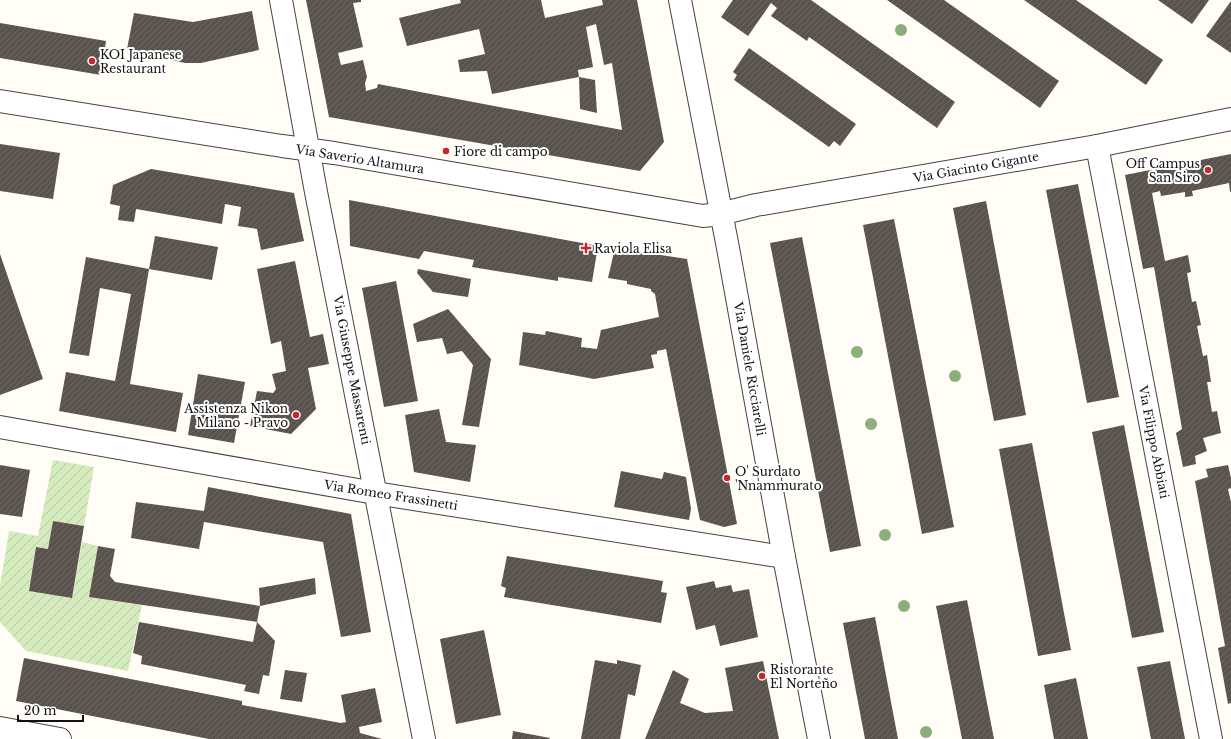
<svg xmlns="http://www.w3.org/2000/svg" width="1231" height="739" font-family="'Libre Baskerville',serif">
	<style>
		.garden { fill: url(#garden-furrows) }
		.building { fill: url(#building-hatch) }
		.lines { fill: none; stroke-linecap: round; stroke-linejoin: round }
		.street-casing { stroke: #444; stroke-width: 24 }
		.street { stroke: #fff; stroke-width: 22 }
		.tree { fill: #8dad7f }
		.poi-dot { fill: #c4262e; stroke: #fff; stroke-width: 1.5 }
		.labels { text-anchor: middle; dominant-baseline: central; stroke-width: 4; stroke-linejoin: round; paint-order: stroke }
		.poi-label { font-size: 12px; fill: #111; stroke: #fff; text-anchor: start }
		.street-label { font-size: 12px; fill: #111; stroke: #fff }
	</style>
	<defs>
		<pattern id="garden-furrows" width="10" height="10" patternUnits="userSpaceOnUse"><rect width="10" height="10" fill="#d5ebbd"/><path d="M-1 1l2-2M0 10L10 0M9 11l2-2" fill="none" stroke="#b6c8a1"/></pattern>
		<pattern id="building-hatch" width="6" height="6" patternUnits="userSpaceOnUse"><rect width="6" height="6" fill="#5a524d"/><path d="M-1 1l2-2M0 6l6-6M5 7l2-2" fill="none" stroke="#6d6662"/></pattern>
	</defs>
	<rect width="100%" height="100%" fill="#fffdf5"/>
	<path class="garden" d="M53,460L94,467L84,526L53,521L48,549L36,547L29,590L72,598L82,542L98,546L89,597L142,605L128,671L26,651L0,622V585L9,531L38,536Z"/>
	<g class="building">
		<path d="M306,0H361V2L353,3L363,47L338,53L341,65L363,60L367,77L365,83L366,91L377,88L378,84L622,130L612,63L604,65L596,24L586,27L593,67L578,70L579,77L595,80L597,113L580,109L579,77L492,94L487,71L460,72L458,60L485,54L479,29L407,46L399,18L461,3L460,0H541L545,18L603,5L602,0H637L664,142L640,171L329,117Z"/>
		<path d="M733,0H811L955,102L937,128L809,37L807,41L771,16L777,8L771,3L748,36L721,17Z"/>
		<path d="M887,0H944L1059,81L1040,108Z"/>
		<path d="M1024,0H1076L1163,60L1146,85Z"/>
		<path d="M1158,0H1209L1192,24Z"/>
		<path d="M1231,1V53L1206,36Z"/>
		<path d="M252,11L259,50L201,63H185L127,49L134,13L193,22Z"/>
		<path d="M0,23L106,41L101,75L0,58Z"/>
		<path d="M749,48L856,124L840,146L834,141L829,147L734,80L737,75L733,72Z"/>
		<path d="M0,144L60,153L53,199L0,191Z"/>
		<path d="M1231,154V192H1230L1229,183L1192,191L1193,196L1185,197V192L1161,196L1160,191L1152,193L1165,261L1188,255L1191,272L1187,273L1192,302L1196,301L1201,325L1197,326L1203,356L1207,355L1211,382H1207L1212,412L1217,411L1221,433L1203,438L1207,451L1195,456L1196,464L1183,467L1176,433L1182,429L1154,267L1143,269L1125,175Z"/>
		<path d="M151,169L294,193L304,241L261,250L257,229L238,226L241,207L225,204L222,224L136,209L134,222L118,220L120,206L110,204L113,185Z"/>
		<path d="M1078,184L1119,397L1087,403L1046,190Z"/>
		<path d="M349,200L598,246L592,282L558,277V281L472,267L474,260L424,251L419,259L350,246Z"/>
		<path d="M986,201L1026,415L994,421L953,208Z"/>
		<path d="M894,219L954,527L922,534L863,225Z"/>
		<path d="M155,236L218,247L212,280L149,269L130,384L183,393L176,432L59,411L66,372L115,381L131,294L100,288L89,356L69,353L86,257L149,269Z"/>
		<path d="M802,237L861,546L830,552L770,243Z"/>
		<path d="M615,248L687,259L737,524L724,527L700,520L666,349L657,351V354L651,355L654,368L594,379L519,365L523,332L545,335L546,331L582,338L581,347L597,349L601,330L659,317L655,294L651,291V289L627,284V281L608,278Z"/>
		<path d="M0,254L43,379L0,395Z"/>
		<path d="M295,261L310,337L323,334L329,364L308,368L316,409L291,434L250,426L257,391L273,393L276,389L272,374L286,371L281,341L271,344L257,269Z"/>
		<path d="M418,269L471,279L468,297L433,292L417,273Z"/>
		<path d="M396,281L418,401L384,407L362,288Z"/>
		<path d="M448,309L491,359L479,427L462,425L473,365L462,351L447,354L442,338L417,342L413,324Z"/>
		<path d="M198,374L245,382L234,443L188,435Z"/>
		<path d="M439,409L446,442L476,445L470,482L414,472L405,415Z"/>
		<path d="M1124,425L1164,632L1132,638L1092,432Z"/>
		<path d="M1032,443L1071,650L1038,656L999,449Z"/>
		<path d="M0,465L30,470L22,517L0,514Z"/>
		<path d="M1228,465L1231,478V488L1228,489L1231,502V703L1228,704L1218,648L1225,646L1195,481L1208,477L1206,469Z"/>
		<path d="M621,471L662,479L664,472L686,477L691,509L689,520L614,507Z"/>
		<path d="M208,487L351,514L371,632L341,637L323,542L204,522L199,549L131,538L136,502L204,511Z"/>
		<path d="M53,521L84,526L72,598L29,591L36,547L48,549Z"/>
		<path d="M98,546L115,549L110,576L115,582L260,606L257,622L89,597Z"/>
		<path d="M507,556L663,581L661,592L667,593L661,623L504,597L506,588L501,586Z"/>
		<path d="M315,578L316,594L260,606L259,588Z"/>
		<path d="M714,581L716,588L731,585L733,592L749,589L758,637L720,646L715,625L696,630L686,587Z"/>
		<path d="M967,600L994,739H962L936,606Z"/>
		<path d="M875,617L898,739H865L843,623Z"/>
		<path d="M139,622L253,642L257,622L275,641L269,676L263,675L259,694L244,691L246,685L141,664L142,656L133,653Z"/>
		<path d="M484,630L501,715L456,724L440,639Z"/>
		<path d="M24,658L242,701V705L341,723L346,722L341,695L375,688L382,722L359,727L360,733L382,739H209L16,701Z"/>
		<path d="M595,660L617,664V660L641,665L635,696L628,694L620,739H581Z"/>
		<path d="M763,661L779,739H645L673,670L689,679L680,703L705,713L733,711L725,668Z"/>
		<path d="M1170,661L1185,739H1151L1137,667Z"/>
		<path d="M285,670L307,673L302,702L280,699Z"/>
		<path d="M1076,678L1088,739H1054L1044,685Z"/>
		<path d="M513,731L550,738L549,739H512Z"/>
	</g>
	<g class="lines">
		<g class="street-casing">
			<g id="street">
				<path d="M281,0L316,192L424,739"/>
				<path d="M680,0L728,248L784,557L819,739"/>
				<path d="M0,101L282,146L334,153L703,216L720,214L756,205L1097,146L1231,119"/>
				<path d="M1097,146L1211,739"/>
				<path d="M0,427L375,493L784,557"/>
				<path d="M0,728L60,739"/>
			</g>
		</g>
		<use href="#street" class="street"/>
	</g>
	<g class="tree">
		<circle cx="901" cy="30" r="6"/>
		<circle cx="857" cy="352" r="6"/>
		<circle cx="955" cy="376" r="6"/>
		<circle cx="871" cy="424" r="6"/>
		<circle cx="885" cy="535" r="6"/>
		<circle cx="904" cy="606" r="6"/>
		<circle cx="926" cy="732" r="6"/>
	</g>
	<g class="poi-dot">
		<circle cx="92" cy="61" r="4"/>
		<circle cx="446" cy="151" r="4"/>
		<circle cx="1208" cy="170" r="4"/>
		<path d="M584 242h4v4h4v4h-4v4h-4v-4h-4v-4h4z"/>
		<circle cx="296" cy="415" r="4"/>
		<circle cx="727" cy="478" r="4"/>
		<circle cx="762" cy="676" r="4"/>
	</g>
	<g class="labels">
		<g class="poi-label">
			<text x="100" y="54">KOI Japanese<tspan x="100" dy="14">Restaurant</tspan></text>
			<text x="454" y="151">Fiore di campo</text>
			<text x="1200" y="163" text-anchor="end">Off Campus<tspan x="1200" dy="14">San Siro</tspan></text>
			<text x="594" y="248">Raviola Elisa</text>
			<text x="288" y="408" text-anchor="end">Assistenza Nikon<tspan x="288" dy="14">Milano - Pravo</tspan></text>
			<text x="735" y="471">O' Surdato<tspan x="735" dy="14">'Nnammurato</tspan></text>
			<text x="770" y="669">Ristorante<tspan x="770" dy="14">El Norteño</tspan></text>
		</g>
		<g class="street-label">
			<text transform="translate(360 159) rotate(9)">Via Saverio Altamura</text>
			<text transform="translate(976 167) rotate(-10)">Via Giacinto Gigante</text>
			<text transform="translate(750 369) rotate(80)">Via Daniele Ricciarelli</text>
			<text transform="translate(352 370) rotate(79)">Via Giuseppe Massarenti</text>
			<text transform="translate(1154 442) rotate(79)">Via Filippo Abbiati</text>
			<text transform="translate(391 495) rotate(9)">Via Romeo Frassinetti</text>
		</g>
	</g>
	<path d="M18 715v6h65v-6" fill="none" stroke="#111111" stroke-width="2"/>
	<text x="24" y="715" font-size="12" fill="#111111" stroke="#ffffff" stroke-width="3" paint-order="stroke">20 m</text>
</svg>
